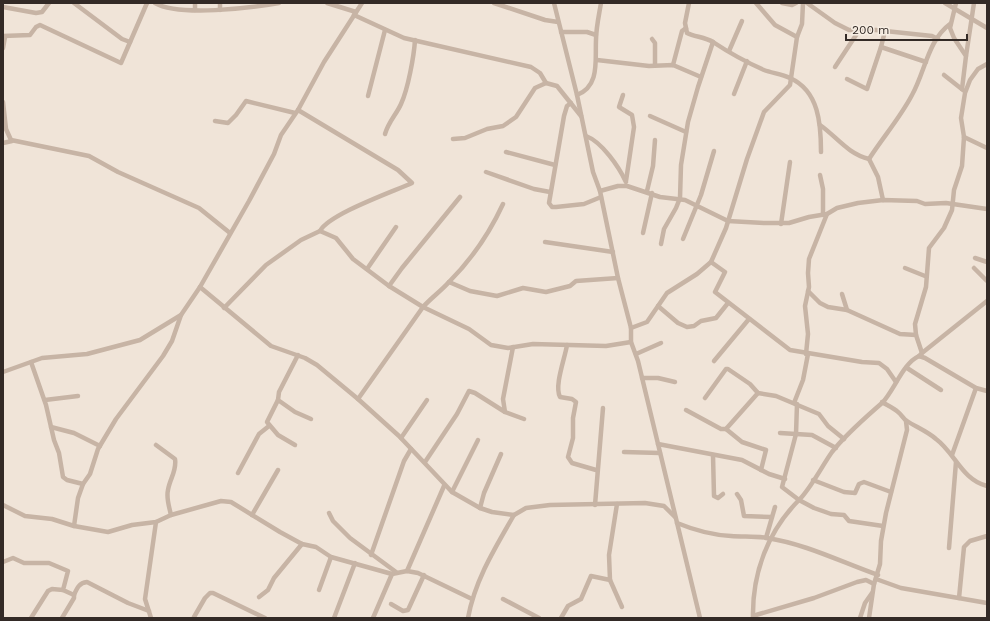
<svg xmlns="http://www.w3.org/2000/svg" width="990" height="621" font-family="'Work Sans',sans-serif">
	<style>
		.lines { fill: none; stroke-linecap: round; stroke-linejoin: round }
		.street { stroke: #c7b4a5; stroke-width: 4.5 }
	</style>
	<rect width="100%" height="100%" fill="#f0e4d8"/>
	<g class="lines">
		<g class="street">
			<path d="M74,3L122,39L130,42"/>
			<path d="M155,3C179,17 251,8 279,3"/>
			<path d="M327,3L356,12"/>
			<path d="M494,3L545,20L558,22"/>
			<path d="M554,3L577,95L593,172L600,191L618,278L631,328V342L638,361L700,618"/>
			<path d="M689,3L685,23L687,33C695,37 705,37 713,42C728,52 746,62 764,70C772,73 782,74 790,78C819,91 821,124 821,152"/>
			<path d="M756,3L775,25L797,37"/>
			<path d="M782,3L792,5L796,3"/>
			<path d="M807,3L835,23L849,30H876L932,36L938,39"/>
			<path d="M945,3L987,28"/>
			<path d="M956,3L950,28L954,38L966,56L962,89"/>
			<path d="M3,7L36,13L42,12L49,3"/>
			<path d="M195,10V3"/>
			<path d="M220,10V3"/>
			<path d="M354,15L404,38L531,67L540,73L546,83"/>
			<path d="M885,31L881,47L926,62"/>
			<path d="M561,32H587L596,35"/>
			<path d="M3,36L30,35L36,27L40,25L121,63L147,3"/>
			<path d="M652,39L655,43V65"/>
			<path d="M3,48L5,37"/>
			<path d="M729,51L742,21"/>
			<path d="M966,56L974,3"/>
			<path d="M597,60L649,66L673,65L701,77"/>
			<path d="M673,65L682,31L686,28"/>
			<path d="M835,67L860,29"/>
			<path d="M944,75L963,90"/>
			<path d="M847,79L867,89L881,47"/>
			<path d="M734,94L747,61"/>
			<path d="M577,95C600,86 595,61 596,40C596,28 599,15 601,3"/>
			<path d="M623,95L619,107L632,115L634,127L626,181"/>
			<path d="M368,96L385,30"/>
			<path d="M3,102L6,129L11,140L89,156L118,172L199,208L230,233"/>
			<path d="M571,103L567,106L564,116L549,203L552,207H556L584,204L601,197"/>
			<path d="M298,110L398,170L412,183C392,192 329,214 320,231"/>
			<path d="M650,116L686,132"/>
			<path d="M215,121L228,123L236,115L246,101L295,113"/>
			<path d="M820,125C837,137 848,154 869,159L878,177L883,200"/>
			<path d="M385,134C389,121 396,115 401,104C408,89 414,56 415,40"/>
			<path d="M586,136C602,142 619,167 626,182"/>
			<path d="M964,137L987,148"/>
			<path d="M453,139L465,138L487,129L503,126L516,117L535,88L546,83L557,86L581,116"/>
			<path d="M3,143L12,141"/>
			<path d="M506,152L555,165"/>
			<path d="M869,159C883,137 900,118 912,95C925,72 928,40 950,24"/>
			<path d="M486,172L534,189L550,192"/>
			<path d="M820,175L823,189V215"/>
			<path d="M600,191L618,186H627L660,197L685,200L728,221L764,223H789L809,217L827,214L837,208L858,203L883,200L917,201L925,204L946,203L987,209"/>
			<path d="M647,191L653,166L655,140"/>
			<path d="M781,224L790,162"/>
			<path d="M643,233L652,193"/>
			<path d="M683,239L701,195L714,151"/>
			<path d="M545,242L613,252"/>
			<path d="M661,244L664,229L676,208L680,198L681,165L688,122L698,87L713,42"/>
			<path d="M975,258L987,262"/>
			<path d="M711,262L725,272L715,292L790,350L862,362L879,363L887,369L896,382"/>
			<path d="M905,268L925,276"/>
			<path d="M974,268L987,281"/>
			<path d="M367,269L396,227"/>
			<path d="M449,282L470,291L497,296L523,288L546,292L570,286L576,281L618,278"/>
			<path d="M389,286L402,268L460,197"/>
			<path d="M200,287L271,346L305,358L317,365L358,399L399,436L452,492L480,508L492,512L514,515"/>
			<path d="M808,291L820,303L828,307L847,310"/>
			<path d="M842,294L847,310L900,334L916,335L922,353L919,356"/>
			<path d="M658,306L678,323L687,327L694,326L701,321L716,318L728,303"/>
			<path d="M224,308L266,265L301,240L320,231L336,238L353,259L389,286L423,307L469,329L491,345L508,348L533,344L606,346L631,342"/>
			<path d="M631,328L647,322L667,293L697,274L711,262L726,228L747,159L764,112L790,85L797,37L802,24L803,3"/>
			<path d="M916,335L915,324L926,287L929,248L944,228L952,210L954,190L962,166L964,137L961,118L965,93L970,80L978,69L987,64"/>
			<path d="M567,345C565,358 554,386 560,397L572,399L576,402L573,418V438L568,457L572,463L596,470"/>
			<path d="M922,353L987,301"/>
			<path d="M636,354L661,343"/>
			<path d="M806,354L808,334L805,306L809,287L808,273L809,259L827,214"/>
			<path d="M298,355L279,392L278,400L295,412L311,419"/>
			<path d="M714,361L749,319"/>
			<path d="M31,362L46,405L54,440L59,453L63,477L67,480L83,484"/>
			<path d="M907,368L941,390"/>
			<path d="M3,372L42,358L87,354L140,340L181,315L200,287L249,201L274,154L281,135L298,110L324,62L362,3"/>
			<path d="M642,378H658L675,382"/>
			<path d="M705,398L726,369H728L750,384L758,393L776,396L819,414L828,426L844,439"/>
			<path d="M358,399L423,307C431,298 441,291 449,282C471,260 490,232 503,204"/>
			<path d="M45,400L78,396"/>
			<path d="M278,400L267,422L278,435L295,445"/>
			<path d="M882,402C887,405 894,408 898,412C902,415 903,419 907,421C916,427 927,431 936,439C955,453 962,480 987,486"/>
			<path d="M794,403L803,380L808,354"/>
			<path d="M797,404L796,434L782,487L799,500L814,508L831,514L844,515L849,521L883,526"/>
			<path d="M686,410L721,429H726L758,393"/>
			<path d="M505,412L503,399L513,347"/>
			<path d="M51,427L74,433L100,446"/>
			<path d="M726,429L742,442L766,450L761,470"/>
			<path d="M780,433L812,435L836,448"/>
			<path d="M401,438L427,400"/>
			<path d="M658,444L742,460L769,474L785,479"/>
			<path d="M156,445L175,459C177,471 170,478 168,490C166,498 169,506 171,515"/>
			<path d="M624,452L660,453"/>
			<path d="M713,455L714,496L718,498L723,494"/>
			<path d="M952,455L976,388"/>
			<path d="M425,462L457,414L469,391L475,393L505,412L524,419"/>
			<path d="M238,473L259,434L269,426"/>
			<path d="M813,480L844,492L855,493L859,484L864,482L891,492"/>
			<path d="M452,492L478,440"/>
			<path d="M737,494L741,500L744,516L771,517"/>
			<path d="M3,505L25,516L52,519L74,526L108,532L132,525L156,522L171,515L221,501L231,502L280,532L302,544L316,547L331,557L392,574L407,571L418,573L472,599"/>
			<path d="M595,505L603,408"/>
			<path d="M480,508L484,493L501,454"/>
			<path d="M329,513L333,521L350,538L396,572"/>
			<path d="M252,515L278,470"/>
			<path d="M677,523C694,530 712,535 731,536C743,537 756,536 767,538C806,544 841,562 878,575"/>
			<path d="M74,526L78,498L83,484L90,474L98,449L116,419L163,356L172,341L181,315"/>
			<path d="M766,538L775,507"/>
			<path d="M949,548L956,462"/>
			<path d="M371,555L404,461L411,449"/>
			<path d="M3,562L13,558L24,563H49L68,571L63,590L74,595V598L62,618"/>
			<path d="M407,571L444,486"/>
			<path d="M876,579L901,588L987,603"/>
			<path d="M610,580L622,607"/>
			<path d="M319,590L331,557"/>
			<path d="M74,595C77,588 79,583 87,582L128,603L149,611"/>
			<path d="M259,597L268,590L274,578L302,544"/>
			<path d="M959,598L964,547L970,541L987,536"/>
			<path d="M503,599L539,618"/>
			<path d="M391,604L403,611L408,610L424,575"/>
			<path d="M194,617L205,598L210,593H213L265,618"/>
			<path d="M31,618L48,591L52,589L63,590"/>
			<path d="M151,618L145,599L156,522"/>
			<path d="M334,618L355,563"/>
			<path d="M373,618L392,574"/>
			<path d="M468,618C475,580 495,548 514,515L526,508L550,505L645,503L664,506L675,517"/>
			<path d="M561,618L568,606L581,599L591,576L610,580L609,555L617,504"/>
			<path d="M753,618C752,573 768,531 799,500C811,488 822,466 832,452C846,434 865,418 882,403C894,391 903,363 919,356L925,358L976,388L987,391"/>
			<path d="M753,618L756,615L814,598L857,582L866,580L874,584"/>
			<path d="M860,618L865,603L872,593"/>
			<path d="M869,618L874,584L880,564L881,541L886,513L907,430L906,421"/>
		</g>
	</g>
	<rect width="990" height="621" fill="none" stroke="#332a26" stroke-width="8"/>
	<path d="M846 34v6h121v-6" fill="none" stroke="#332a26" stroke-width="2"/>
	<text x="852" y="34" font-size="12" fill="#332a26" stroke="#f8efe4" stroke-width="3" paint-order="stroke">200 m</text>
</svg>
